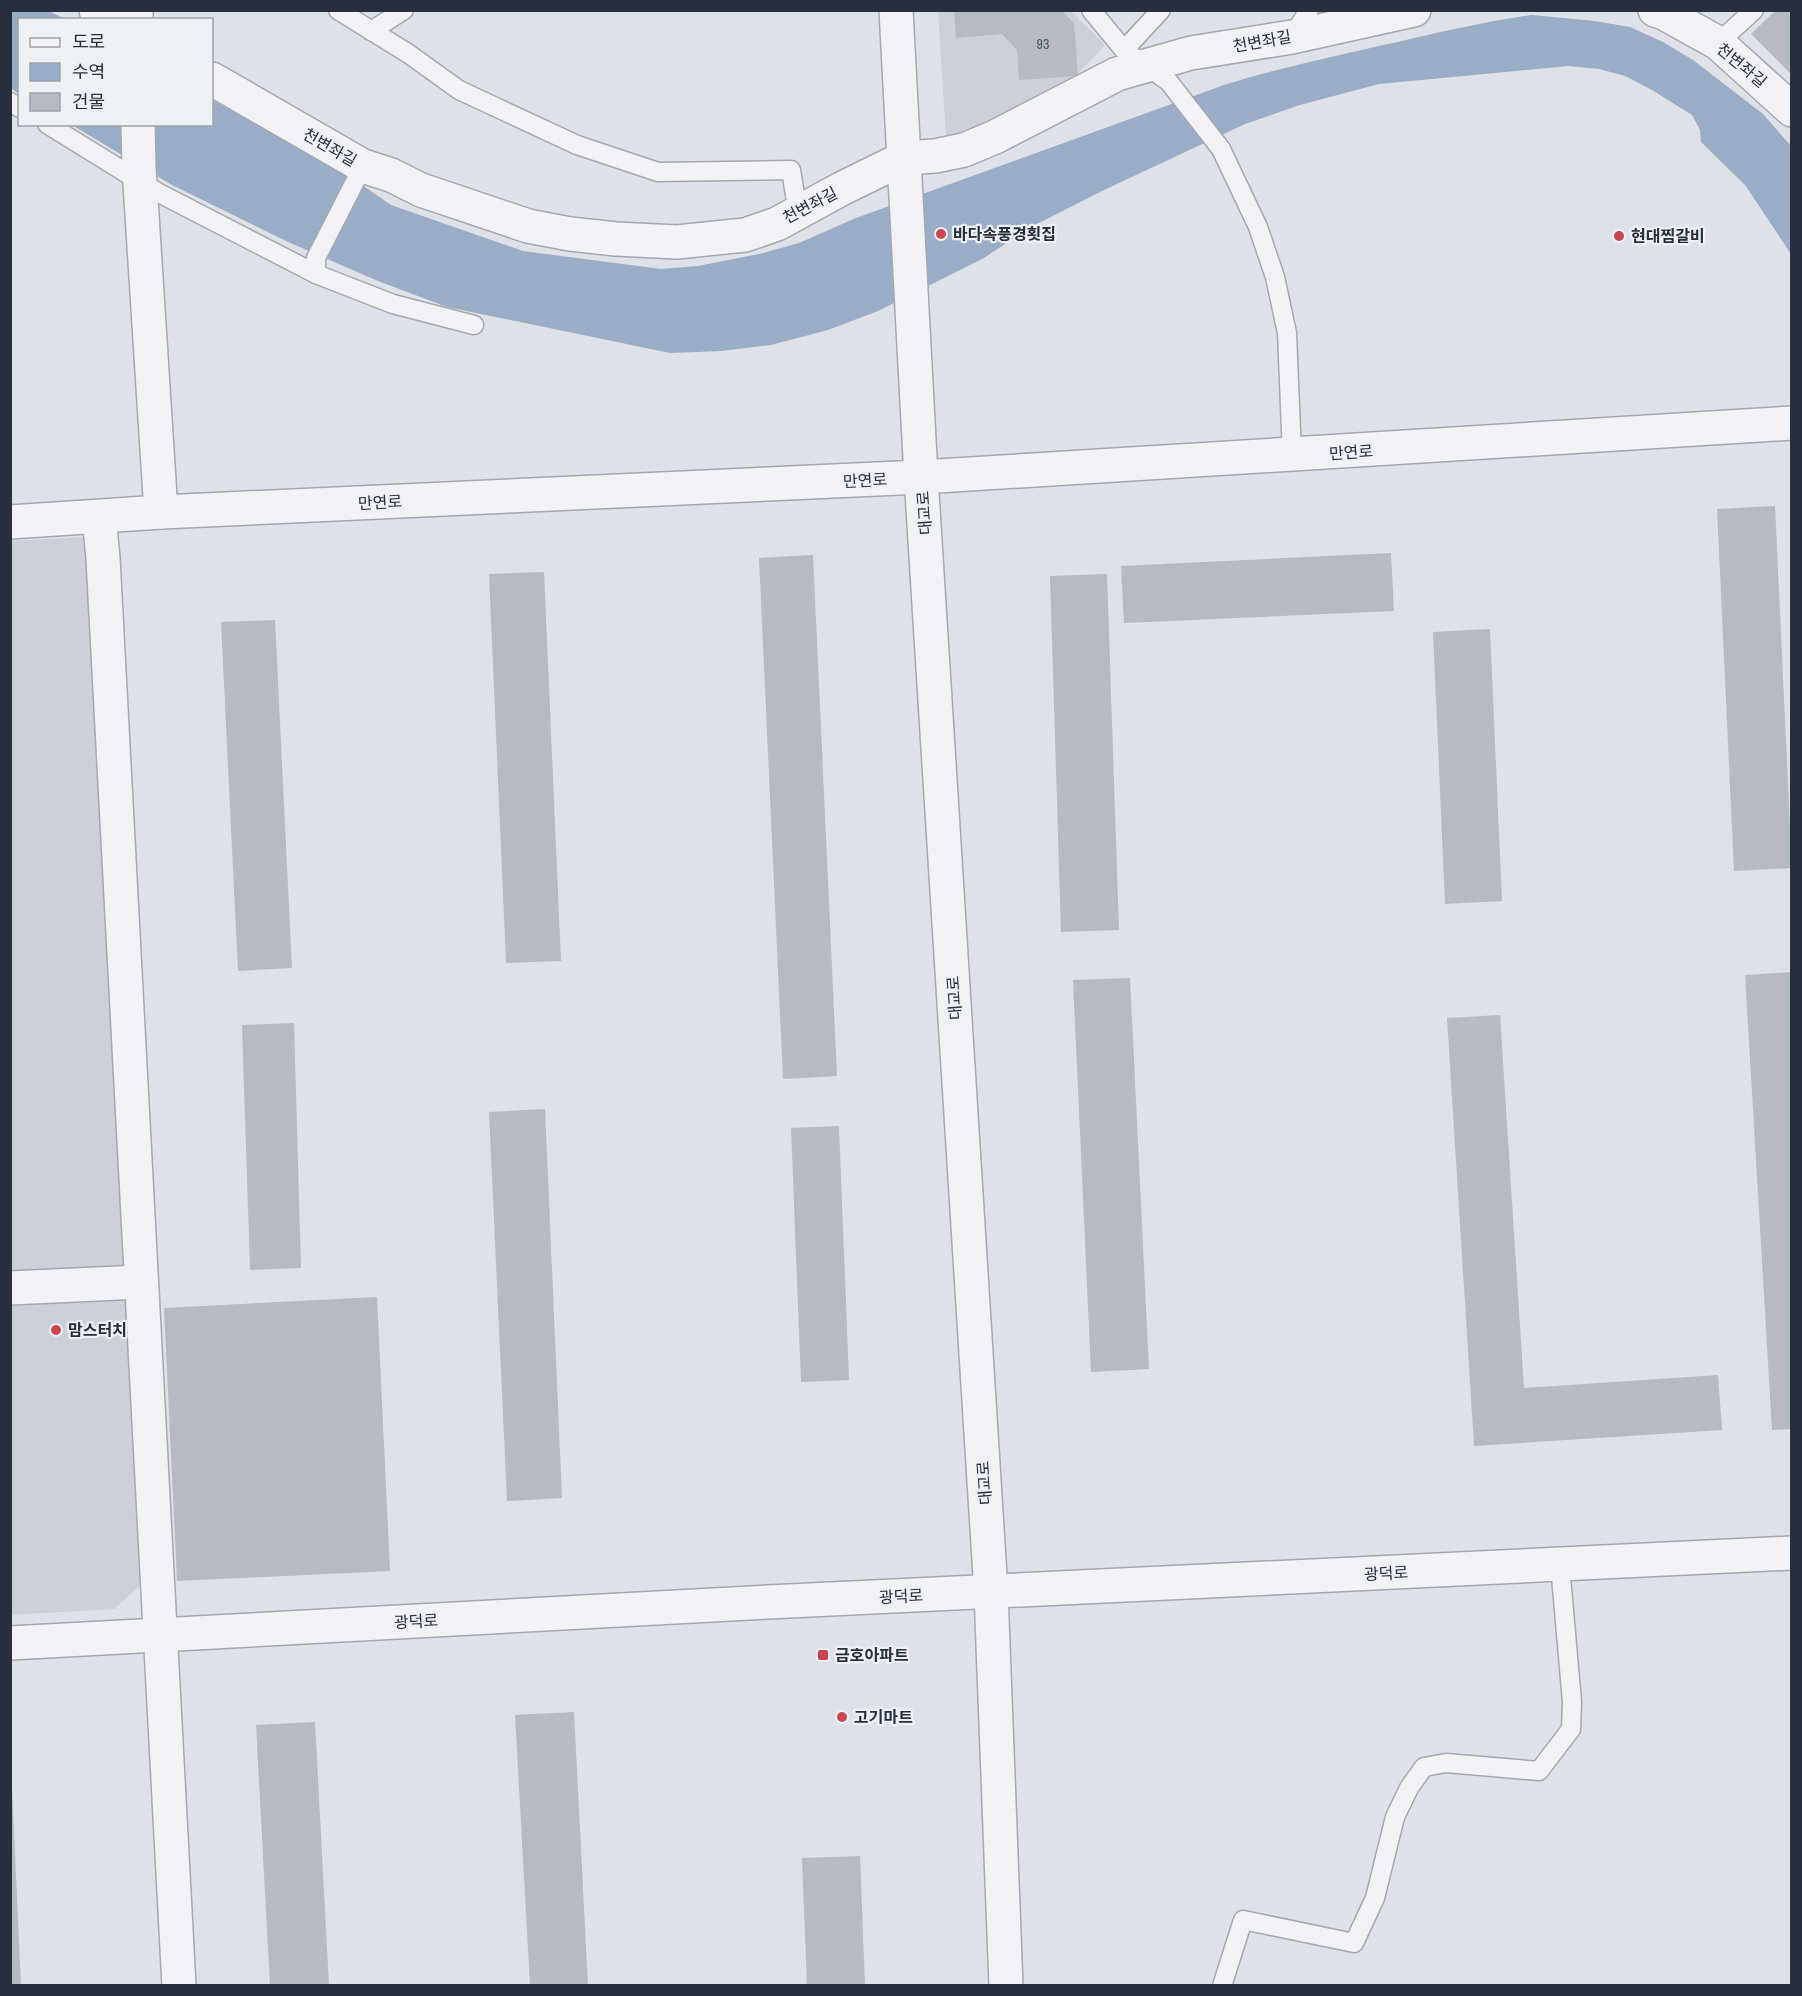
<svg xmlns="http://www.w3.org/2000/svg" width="1802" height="1996" font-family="'Archivo Narrow','Noto Sans KR',sans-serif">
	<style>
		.built { fill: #ccd0d9 }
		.water { fill: #99adc6 }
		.building { fill: #b5bac3 }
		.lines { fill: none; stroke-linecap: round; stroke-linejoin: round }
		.service-casing { stroke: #a3a8b1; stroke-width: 21 }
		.minor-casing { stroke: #a3a8b1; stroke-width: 36 }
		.tertiary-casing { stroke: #a3a8b1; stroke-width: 36 }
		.service { stroke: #f0f2f5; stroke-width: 18 }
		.minor { stroke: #f0f2f5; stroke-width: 33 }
		.tertiary { stroke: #f0f2f5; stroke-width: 33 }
		.poi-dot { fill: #ca4552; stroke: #edf0f5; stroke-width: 2 }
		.labels { text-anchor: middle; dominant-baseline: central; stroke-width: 4.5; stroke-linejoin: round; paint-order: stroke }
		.number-label { font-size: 14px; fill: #4a515e }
		.street-label { font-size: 16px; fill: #272e3d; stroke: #edf0f5 }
		.poi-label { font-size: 16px; font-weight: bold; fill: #272e3d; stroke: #edf0f5; text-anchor: start }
	</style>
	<rect width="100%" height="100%" fill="#dee1e7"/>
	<g class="built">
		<path d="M938,11H1071L1105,45L1073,79L1052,97L971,130L946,136Z"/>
		<path d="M84,537L103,558L148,1578L114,1609L11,1615V541Z"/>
	</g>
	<g class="water">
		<path d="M11,10L49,11L65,19L20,20L19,94L11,88Z"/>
		<path d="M1532,15L1595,21L1630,27L1663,42L1693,60L1763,114L1791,146V254L1745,185L1701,142L1700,130L1692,115L1652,90L1625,76L1599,69L1569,66L1379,84L1300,105L1245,124L1104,190L1029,228L984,258L878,311L828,330L771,345L722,351L670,353L447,307L378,281L286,241L172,185L72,125L212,124V100L332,164L391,205L523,251L661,269L698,266L759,254L799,243L856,218L1224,85C1275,69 1327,58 1379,46C1430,35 1480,22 1532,15Z"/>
	</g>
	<g class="building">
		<path d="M954,10H1061L1074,23L1078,76L1019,80L1017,50L1002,34L956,38Z"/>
		<path d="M1776,10H1792V75L1751,34Z"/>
		<path d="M1775,506L1792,868L1734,871L1717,509Z"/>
		<path d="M1391,553L1394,611L1124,623L1121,566Z"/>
		<path d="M813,555L837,1076L783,1079L759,558Z"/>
		<path d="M544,572L561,961L506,963L489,574Z"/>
		<path d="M1107,574L1119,930L1061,932L1050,576Z"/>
		<path d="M275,620L292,968L238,971L221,622Z"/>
		<path d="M1490,629L1502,901L1445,904L1433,632Z"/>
		<path d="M1792,972V1429L1772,1430L1745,975Z"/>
		<path d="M1130,978L1149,1369L1091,1372L1073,980Z"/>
		<path d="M1500,1015L1524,1388L1718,1375L1722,1430L1474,1446L1447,1018Z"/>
		<path d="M294,1023L301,1268L250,1270L242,1025Z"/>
		<path d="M545,1109L562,1498L507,1501L489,1112Z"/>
		<path d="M839,1126L849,1380L801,1382L791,1128Z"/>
		<path d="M377,1297L390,1571L177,1581L164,1308Z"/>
		<path d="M574,1712L588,1986H530L515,1715Z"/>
		<path d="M315,1722L329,1986H270L256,1725Z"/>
		<path d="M10,1787H12L21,1986H10Z"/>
		<path d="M860,1856L865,1986H807L802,1858Z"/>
	</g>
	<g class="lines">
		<g class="service-casing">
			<g id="service">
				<path d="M338,10L409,54L459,90L577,145L658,172L791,170L798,213"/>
				<path d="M1091,10L1124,50L1169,82L1221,149L1258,227L1275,277L1287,333L1292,455"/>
				<path d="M371,31L404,10"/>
				<path d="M1292,37L1309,10"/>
				<path d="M1718,43L1754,10"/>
				<path d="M1124,50L1161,10"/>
				<path d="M10,102L20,108"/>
				<path d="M47,124L157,192L316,274L393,304L474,325"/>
				<path d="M316,274V258L363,166"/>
				<path d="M1222,1986L1243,1920L1354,1943L1375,1898L1395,1817L1409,1788L1424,1767L1446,1763L1539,1771L1571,1729L1572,1702L1560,1565"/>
			</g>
		</g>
		<g class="minor-casing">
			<g id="minor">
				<path d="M96,10L112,20"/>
				<path d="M136,10V20"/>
				<path d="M1655,10L1664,13L1718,43L1792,110"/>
				<path d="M212,79L363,166L391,175L421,190L528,226L570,234L616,239L677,242L745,235L777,224L841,189L904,158L935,156L964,150L995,137L1117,74L1191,53L1292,37L1414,10"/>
				<path d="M138,124L139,168L161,512"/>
				<path d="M99,517L103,558L179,1986"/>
				<path d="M10,522L161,512L921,477L1792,423"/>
				<path d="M10,1288L140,1282"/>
			</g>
		</g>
		<g class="tertiary-casing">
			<g id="tertiary">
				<path d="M896,10L921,477L991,1592L1006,1986"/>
				<path d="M10,1643L768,1602L1792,1553"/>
			</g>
		</g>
		<use href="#service" class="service"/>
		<use href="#minor" class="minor"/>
		<use href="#tertiary" class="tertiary"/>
	</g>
	<g class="poi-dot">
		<circle cx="941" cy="234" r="6"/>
		<circle cx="1619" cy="236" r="6"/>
		<circle cx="56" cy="1330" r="6"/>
		<rect x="817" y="1649" width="12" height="12" rx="3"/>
		<circle cx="842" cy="1717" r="6"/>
	</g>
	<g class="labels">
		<g class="number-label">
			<text x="1043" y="44">93</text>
		</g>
		<g class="street-label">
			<text transform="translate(1262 41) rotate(-10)">천변좌길</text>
			<text transform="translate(1742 65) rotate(40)">천변좌길</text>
			<text transform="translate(330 147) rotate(30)">천변좌길</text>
			<text transform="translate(810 205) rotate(-28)">천변좌길</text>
			<text transform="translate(1351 452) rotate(-4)">만연로</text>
			<text transform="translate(865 480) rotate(-3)">만연로</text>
			<text transform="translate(380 502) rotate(-3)">만연로</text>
			<text transform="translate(924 513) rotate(-94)">대교로</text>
			<text transform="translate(954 998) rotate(-94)">대교로</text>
			<text transform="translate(984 1483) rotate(-94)">대교로</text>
			<text transform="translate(1386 1573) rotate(-3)">광덕로</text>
			<text transform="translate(901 1596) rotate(-3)">광덕로</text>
			<text transform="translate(416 1621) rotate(-3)">광덕로</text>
		</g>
		<g class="poi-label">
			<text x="953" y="234">바다속풍경횟집</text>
			<text x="1631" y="236">현대찜갈비</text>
			<text x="68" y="1330">맘스터치</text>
			<text x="835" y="1655">금호아파트</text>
			<text x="854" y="1717">고기마트</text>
		</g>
	</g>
	<rect width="1802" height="1996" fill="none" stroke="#272e3d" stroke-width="24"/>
	<rect x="18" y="18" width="195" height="108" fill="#edf0f5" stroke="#9ea2ab" stroke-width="1.5"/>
	<rect x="30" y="38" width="30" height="9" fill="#f0f2f5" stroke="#9ea2ab" stroke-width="1.5"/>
	<text x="72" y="48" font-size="18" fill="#272e3d">도로</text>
	<rect x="30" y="63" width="30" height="18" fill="#99adc6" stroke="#9ea2ab" stroke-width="1.5"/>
	<text x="72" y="78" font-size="18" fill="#272e3d">수역</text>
	<rect x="30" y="93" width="30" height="18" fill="#b5bac3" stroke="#9ea2ab" stroke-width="1.5"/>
	<text x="72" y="108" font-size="18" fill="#272e3d">건물</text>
</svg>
